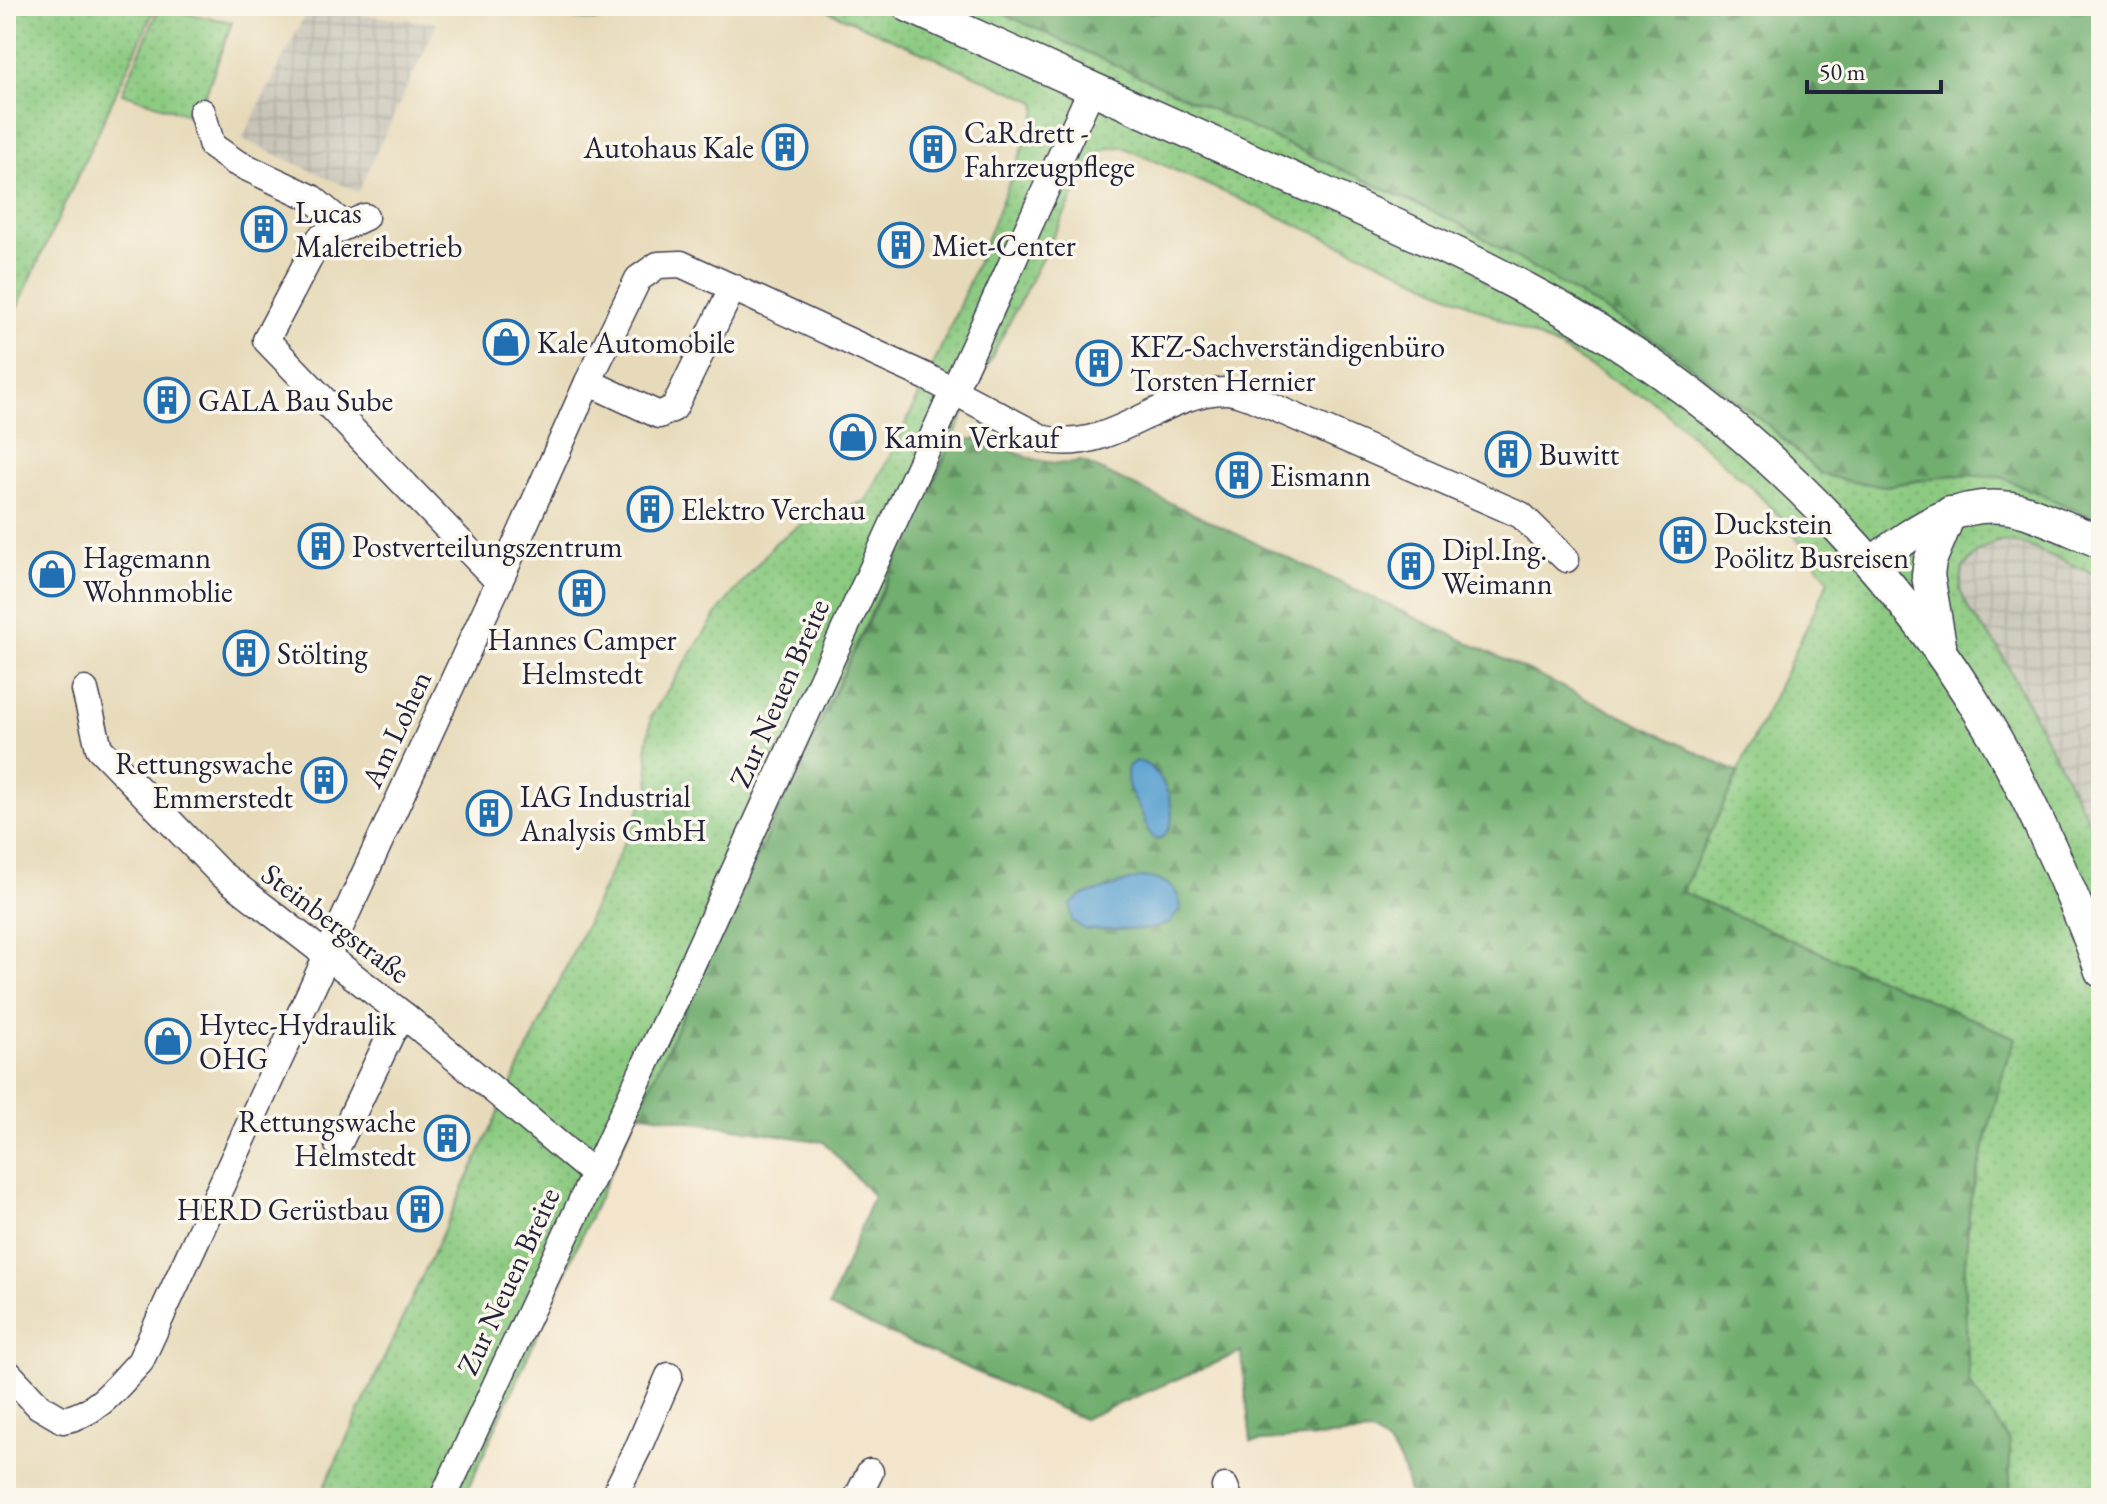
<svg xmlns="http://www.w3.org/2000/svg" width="2107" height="1504" font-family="'EB Garamond',serif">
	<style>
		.built { fill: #e7daba }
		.industrial { fill: url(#industrial-grid) }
		.grass { fill: url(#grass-dots); stroke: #57765e; stroke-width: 2 }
		.forest { fill: url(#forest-firs); stroke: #4a6855; stroke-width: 2 }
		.water { fill: #5ba2d1; stroke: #3e6286; stroke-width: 2 }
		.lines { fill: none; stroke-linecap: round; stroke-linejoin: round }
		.minor-casing { stroke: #413f51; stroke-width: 29 }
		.major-casing { stroke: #413f51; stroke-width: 35 }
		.minor { stroke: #fff; stroke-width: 26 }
		.major { stroke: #fff; stroke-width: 32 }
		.labels { text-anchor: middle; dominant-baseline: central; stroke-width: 7; stroke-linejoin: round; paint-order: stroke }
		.poi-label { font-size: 30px; fill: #22223b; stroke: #fbf7ec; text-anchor: start }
		.street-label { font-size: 30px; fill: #22223b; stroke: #fbf7ec }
	</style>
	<defs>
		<pattern id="industrial-grid" width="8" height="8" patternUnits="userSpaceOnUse" patternTransform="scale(2)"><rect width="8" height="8" fill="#c8c4b8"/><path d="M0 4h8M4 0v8" fill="none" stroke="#aca89f"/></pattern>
		<pattern id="grass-dots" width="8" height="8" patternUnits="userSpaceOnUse" patternTransform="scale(2)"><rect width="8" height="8" fill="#8cca81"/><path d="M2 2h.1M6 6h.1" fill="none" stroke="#78ad70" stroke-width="1.8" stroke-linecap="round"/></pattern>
		<pattern id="forest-firs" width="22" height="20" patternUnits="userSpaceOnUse" patternTransform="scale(2)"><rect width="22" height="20" fill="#71ae6f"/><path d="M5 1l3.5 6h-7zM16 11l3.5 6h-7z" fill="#5c8d5c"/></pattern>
	</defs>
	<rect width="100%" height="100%" fill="#fbf7ec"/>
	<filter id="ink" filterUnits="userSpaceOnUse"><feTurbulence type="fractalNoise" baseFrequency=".0125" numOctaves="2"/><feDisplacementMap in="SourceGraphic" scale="16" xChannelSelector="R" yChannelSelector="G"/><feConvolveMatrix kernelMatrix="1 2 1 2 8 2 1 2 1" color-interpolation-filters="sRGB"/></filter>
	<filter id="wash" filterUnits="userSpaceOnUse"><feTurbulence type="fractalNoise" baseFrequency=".006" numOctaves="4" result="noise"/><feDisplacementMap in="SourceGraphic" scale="32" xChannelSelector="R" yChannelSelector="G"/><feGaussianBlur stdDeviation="1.8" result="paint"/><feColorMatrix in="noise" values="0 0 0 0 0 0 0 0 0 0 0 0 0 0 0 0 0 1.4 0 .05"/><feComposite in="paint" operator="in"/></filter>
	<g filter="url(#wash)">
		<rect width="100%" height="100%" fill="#f3e5cc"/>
		<g class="built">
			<path d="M156,6H475L593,20L637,6H817L1036,103L1037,111L989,237L935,361L866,502L807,521L647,746L650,787L319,1498H6V332Z"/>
			<path d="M1106,146H1122L1403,272L1559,348L1644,400L1649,398L1751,487L1779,516L1830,580L1739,773L1535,674L1081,461L1065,466L1047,463L981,439L953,440L985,370L1085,174L1098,153Z"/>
		</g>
		<g class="industrial">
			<path d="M308,9L437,23L358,192L242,139Z"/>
			<path d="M1999,541L2023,544L2101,577V844L1998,647L1971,614L1960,590L1963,568L1978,551Z"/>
		</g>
		<g class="grass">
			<path d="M6,6H156L6,332Z"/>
			<path d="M475,6H637L594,21Z"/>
			<path d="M817,6H987L1460,224L1659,343L1767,424L1821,474L1886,486L1952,475L2001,477L2101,521V577L2023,544L1999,541L1978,551L1963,568L1960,590L1971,614L1998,647L2101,844V1498H2010V1441L1969,1383L1964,1277L1970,1202L2005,1064L2016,1038L1681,892L1829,580L1779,516L1751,487L1649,398L1630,391L1559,348L1403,272L1123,147C1098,146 1097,155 1085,174L985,370L637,1113L464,1498H319L650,787L647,746L651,716L720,609L776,542L807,521L866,501C934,376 986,243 1037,111L1036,102Z"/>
			<path d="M159,8L232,22L197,118L122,93Z"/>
		</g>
		<g class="forest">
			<path d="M987,6H2101V521L2001,477L1952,475L1886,486L1851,482L1821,474L1767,424L1659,343L1460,224Z"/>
			<path d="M981,439C1013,450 1047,471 1081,461L1535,674L1739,773L1682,892L2016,1038L2005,1065L1970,1202L1964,1277L1969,1383L2010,1441V1498H1410C1404,1467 1400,1451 1372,1433L1251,1442L1241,1352L1083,1419L829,1307L873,1196L824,1142L637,1113L953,440Z"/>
		</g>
		<g class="water">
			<path d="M1135,761C1166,762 1188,831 1156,840C1145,831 1147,823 1141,811C1133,796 1124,786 1128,767Z"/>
			<path d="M1142,877C1162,879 1179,885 1181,908L1170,923L1152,929L1086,930L1072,921L1071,905L1082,896Z"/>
		</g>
	</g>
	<g filter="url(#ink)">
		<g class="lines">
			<g class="minor-casing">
				<g id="minor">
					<path d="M202,112L212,146L235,162L312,198L345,226"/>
					<path d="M365,217L320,238L266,340L499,582"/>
					<path d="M588,382L659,415L674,408L733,287"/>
					<path d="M85,690L99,748L220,873L405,1016L593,1173"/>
					<path d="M338,1145L392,1032L405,1016"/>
					<path d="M6,1371L39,1406L63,1420C98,1414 116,1387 140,1362L499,582L588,382L638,279L658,265L681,264L927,377L1044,439C1111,455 1161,391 1226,391C1234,391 1242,395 1250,397L1521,515L1566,559"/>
					<path d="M1225,1487L1229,1498"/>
					<path d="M443,1498L670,1012L1092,88"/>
					<path d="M613,1498L638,1448L669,1376"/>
					<path d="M857,1498L870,1472"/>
				</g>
			</g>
			<g class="major-casing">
				<g id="major">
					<path d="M909,6C1036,63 1162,120 1289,177C1410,231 1533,284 1644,360C1777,450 1905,585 1987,724C2009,760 2028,799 2046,838C2066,881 2086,925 2101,971"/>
					<path d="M1871,564C1916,529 1966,492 2027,512C2052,521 2076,532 2101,542"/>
					<path d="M1940,645L1928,575L1930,561L1950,513"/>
				</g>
			</g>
			<use href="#minor" class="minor"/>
			<use href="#major" class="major"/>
		</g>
	</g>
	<defs>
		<g id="building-ring" transform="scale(2.3)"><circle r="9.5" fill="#fbf7ec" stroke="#1f6fb2" stroke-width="1.5"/><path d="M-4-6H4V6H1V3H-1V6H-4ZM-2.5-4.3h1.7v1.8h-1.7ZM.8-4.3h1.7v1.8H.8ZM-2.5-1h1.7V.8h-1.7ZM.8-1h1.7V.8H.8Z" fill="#1f6fb2"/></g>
		<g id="shop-ring" transform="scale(2.3)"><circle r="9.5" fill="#fbf7ec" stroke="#1f6fb2" stroke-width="1.5"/><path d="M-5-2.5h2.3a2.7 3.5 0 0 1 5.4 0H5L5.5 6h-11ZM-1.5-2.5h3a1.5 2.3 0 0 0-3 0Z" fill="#1f6fb2"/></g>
	</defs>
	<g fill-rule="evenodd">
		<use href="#building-ring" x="785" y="147"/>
		<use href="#building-ring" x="933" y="149"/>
		<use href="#building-ring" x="264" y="229"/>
		<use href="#building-ring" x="901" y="245"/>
		<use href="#shop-ring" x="506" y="342"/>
		<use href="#building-ring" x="1099" y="363"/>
		<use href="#building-ring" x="167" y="400"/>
		<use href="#shop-ring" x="853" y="437"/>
		<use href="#building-ring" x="1508" y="454"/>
		<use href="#building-ring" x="1239" y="475"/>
		<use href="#building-ring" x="650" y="509"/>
		<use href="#building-ring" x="1683" y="540"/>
		<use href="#building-ring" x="321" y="546"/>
		<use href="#building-ring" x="1411" y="566"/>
		<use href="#shop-ring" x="52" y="574"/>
		<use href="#building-ring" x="582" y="593"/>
		<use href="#building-ring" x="246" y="653"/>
		<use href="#building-ring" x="324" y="780"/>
		<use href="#building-ring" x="489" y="813"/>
		<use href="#shop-ring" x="168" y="1041"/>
		<use href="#building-ring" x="447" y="1138"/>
		<use href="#building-ring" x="420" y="1209"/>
	</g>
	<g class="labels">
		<g class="poi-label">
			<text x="964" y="132">CaRdrett -<tspan x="964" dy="34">Fahrzeugpflege</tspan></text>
			<text x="754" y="147" text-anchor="end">Autohaus Kale</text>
			<text x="295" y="212">Lucas<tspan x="295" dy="34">Malereibetrieb</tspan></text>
			<text x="932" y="245">Miet-Center</text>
			<text x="537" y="342">Kale Automobile</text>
			<text x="1130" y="346">KFZ-Sachverständigenbüro<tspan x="1130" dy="34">Torsten Hernier</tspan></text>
			<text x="198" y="400">GALA Bau Sube</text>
			<text x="884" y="437">Kamin Verkauf</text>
			<text x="1539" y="454">Buwitt</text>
			<text x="1270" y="475">Eismann</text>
			<text x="681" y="509">Elektro Verchau</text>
			<text x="1714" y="523">Duckstein<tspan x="1714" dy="34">Poölitz Busreisen</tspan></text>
			<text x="352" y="546">Postverteilungszentrum</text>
			<text x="1442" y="549">Dipl.Ing.<tspan x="1442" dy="34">Weimann</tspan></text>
			<text x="83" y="557">Hagemann<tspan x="83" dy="34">Wohnmoblie</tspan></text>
			<text x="582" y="639" text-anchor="middle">Hannes Camper<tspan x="582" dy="34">Helmstedt</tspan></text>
			<text x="277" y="653">Stölting</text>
			<text x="293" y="763" text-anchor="end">Rettungswache<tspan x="293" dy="34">Emmerstedt</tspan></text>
			<text x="520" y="796">IAG Industrial<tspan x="520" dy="34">Analysis GmbH</tspan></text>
			<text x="199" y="1024">Hytec-Hydraulik<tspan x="199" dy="34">OHG</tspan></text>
			<text x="416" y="1121" text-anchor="end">Rettungswache<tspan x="416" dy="34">Helmstedt</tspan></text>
			<text x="389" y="1209" text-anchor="end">HERD Gerüstbau</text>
		</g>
		<g class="street-label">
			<text transform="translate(779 693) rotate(-66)">Zur Neuen Breite</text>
			<text transform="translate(396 729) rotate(-65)">Am Lohen</text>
			<text transform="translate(336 923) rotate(37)">Steinbergstraße</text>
			<text transform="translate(508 1281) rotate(-65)">Zur Neuen Breite</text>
		</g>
	</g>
	<rect width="2107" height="1504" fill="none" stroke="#fbf7ec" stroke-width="32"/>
	<path d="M1807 80v12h134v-12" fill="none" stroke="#22223b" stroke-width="4"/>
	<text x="1819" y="80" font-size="24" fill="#22223b" stroke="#fbf7ec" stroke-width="6" paint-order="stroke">50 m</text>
</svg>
